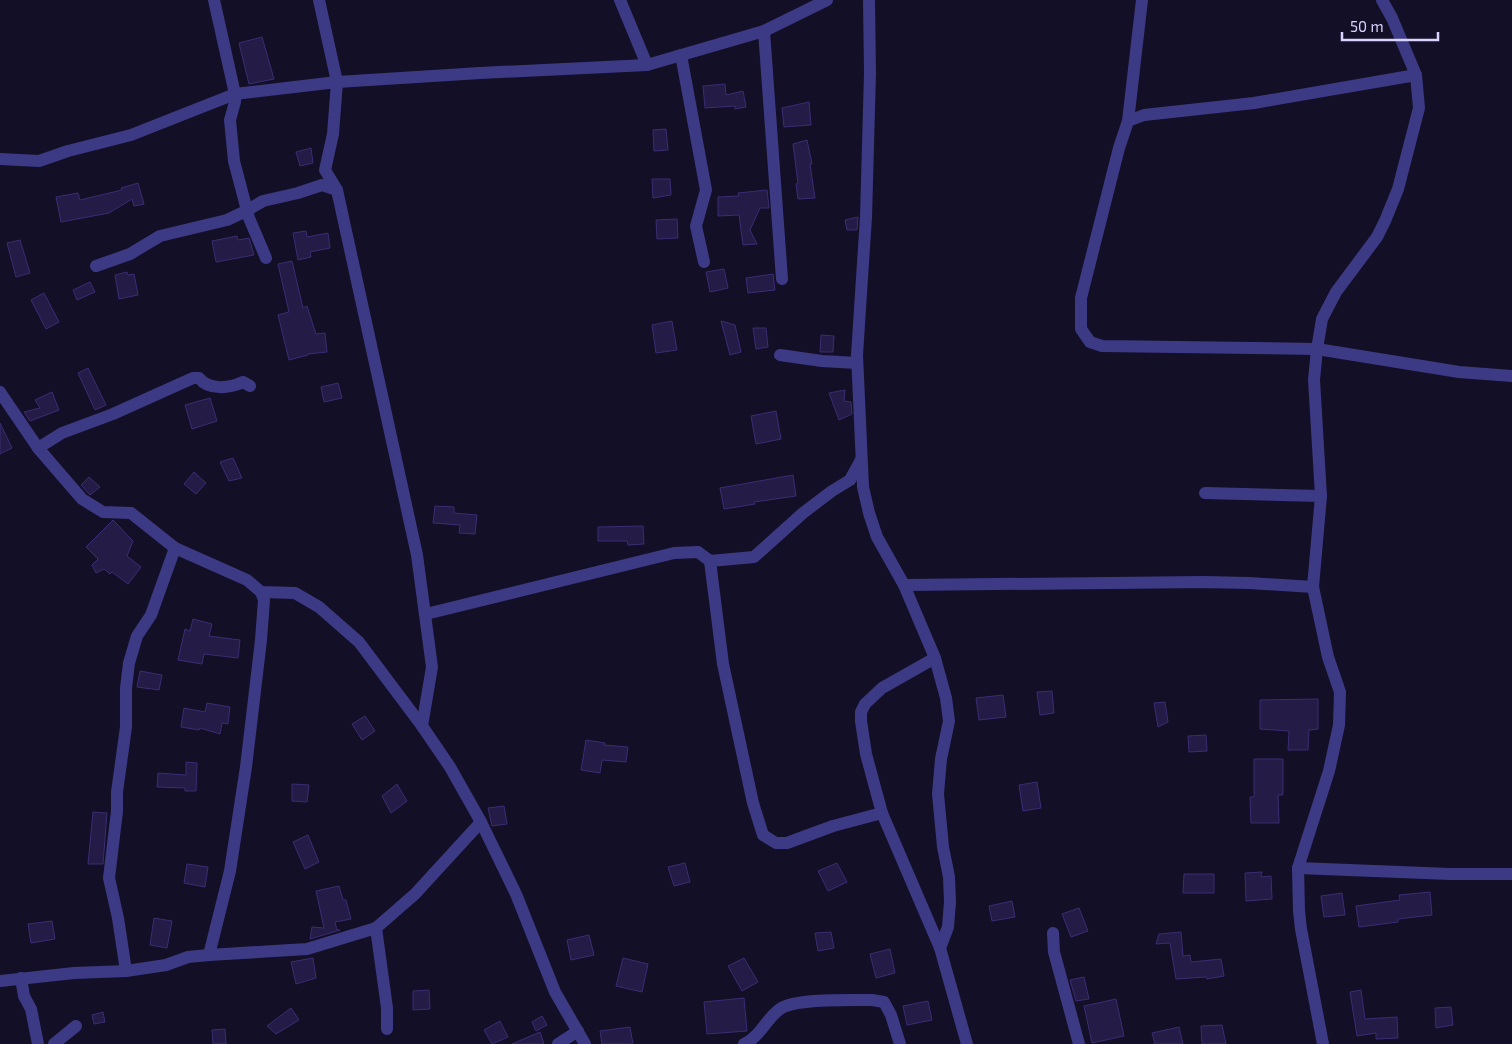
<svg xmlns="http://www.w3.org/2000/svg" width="1512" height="1044" font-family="'Exo 2',sans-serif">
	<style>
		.building { fill: #241b47; stroke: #3b2d73 }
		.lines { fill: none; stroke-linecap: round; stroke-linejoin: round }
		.minor { stroke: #3d3a85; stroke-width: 12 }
	</style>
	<rect width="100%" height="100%" fill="#130f26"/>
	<g class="building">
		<path d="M262,37L274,79L249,84L239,43Z"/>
		<path d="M725,84L726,95L743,91L746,107L735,109V106L705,108L703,86Z"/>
		<path d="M809,102L811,125L784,127L782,108Z"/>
		<path d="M666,129L668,150L654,151L653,130Z"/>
		<path d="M807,140L812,164H810L815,198L798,199L796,184L798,183L793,144Z"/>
		<path d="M311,148L313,163L300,166L296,152Z"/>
		<path d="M652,179H670L671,195L653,198Z"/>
		<path d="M138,183L144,204L134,206L132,199L109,213L61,222L56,197L78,193L80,200L122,190L121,188Z"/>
		<path d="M767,190L769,208H760L750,230L757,244L743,245L739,215L718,216V197L739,196L738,193Z"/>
		<path d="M858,217L857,230H847L845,220Z"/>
		<path d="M677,219L678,238L657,239L656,220Z"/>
		<path d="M306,231L307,237L328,233L330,248L310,252L311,257L298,260L293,233Z"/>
		<path d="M237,236L238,240L249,238L254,255L216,262L212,241Z"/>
		<path d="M20,240L30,273L16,277L7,243Z"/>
		<path d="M292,261L303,308L307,306L316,334L325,333L327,352L308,354V355L289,360L278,315L289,312L278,264Z"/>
		<path d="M724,269L728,288L710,292L706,272Z"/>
		<path d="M127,272L128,275L134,274L138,295L119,299L115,275Z"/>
		<path d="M773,274L775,290L748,293L746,278Z"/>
		<path d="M90,282L95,292L77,300L73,290Z"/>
		<path d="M44,293L59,322L46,329L31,300Z"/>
		<path d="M672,321L677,350L656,353L652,325Z"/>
		<path d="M721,321L735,325L741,352L730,355Z"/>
		<path d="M753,328H766L768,347L756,349Z"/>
		<path d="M821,335L834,336L833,352H820Z"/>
		<path d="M88,368L106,405L95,410L78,373Z"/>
		<path d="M338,383L342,398L324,402L321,387Z"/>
		<path d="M845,390L844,401L851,402L852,414L839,420L829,393Z"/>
		<path d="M52,392L59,410L30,421L24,412L40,408L35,400Z"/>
		<path d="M210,398L217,421L192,429L185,405Z"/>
		<path d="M776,411L781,439L756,444L751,416Z"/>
		<path d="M0,423L12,448L0,454Z"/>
		<path d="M233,458L242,478L229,481L220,462Z"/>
		<path d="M194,472L206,483L196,494L184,484Z"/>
		<path d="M793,475L796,496L754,502L755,504L724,509L720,488Z"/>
		<path d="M89,477L100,487L90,495L81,485Z"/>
		<path d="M435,506L454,507V513L477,515L475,534L459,533L460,525L433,523Z"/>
		<path d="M113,520L133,541L127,556L141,567L128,584L112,572L110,574L104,569L96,573L92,565L98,559L86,547Z"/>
		<path d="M643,526L644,544L628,545L627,541H598V527Z"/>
		<path d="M193,619L212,624L209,636L240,640L238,658L204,654L202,664L178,660L185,629L190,631Z"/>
		<path d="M140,671L162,675L159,690L137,687Z"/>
		<path d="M1052,691L1054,713L1040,715L1037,692Z"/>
		<path d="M1003,695L1006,717L979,720L976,698Z"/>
		<path d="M1318,699V729L1309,730L1308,750H1288L1289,731L1260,729V700Z"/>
		<path d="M1165,702L1168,722L1158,727L1154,703Z"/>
		<path d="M207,703L230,707L228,724L222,723L220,734L200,728L199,730L181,727L184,708L205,712Z"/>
		<path d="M365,716L375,731L362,740L352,724Z"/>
		<path d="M1206,735L1207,751L1189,752L1188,736Z"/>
		<path d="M586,740L605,743L604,745L628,747L626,762L602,760L600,773L581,770Z"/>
		<path d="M1254,759H1283V795H1278L1279,823H1251L1250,797H1254Z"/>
		<path d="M186,762L197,763L196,791H185V788L157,787L158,773L186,775Z"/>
		<path d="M1037,782L1041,808L1023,811L1019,785Z"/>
		<path d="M292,784L309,785L307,802L292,801Z"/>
		<path d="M397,784L407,801L391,813L382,796Z"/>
		<path d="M504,806L507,824L492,826L488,808Z"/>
		<path d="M93,812L107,813L103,864H88Z"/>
		<path d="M308,835L319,862L305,869L293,842Z"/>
		<path d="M685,863L690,882L674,886L668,867Z"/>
		<path d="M837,863L847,882L828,891L818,871Z"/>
		<path d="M187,864L208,867L205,887L184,883Z"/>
		<path d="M1262,872L1261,877L1271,876L1272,899L1246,901L1245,873Z"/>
		<path d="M1184,874H1214V893H1183Z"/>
		<path d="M339,886L343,900H346L351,919L335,922L337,930H340L310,939L312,927L324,928L316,891Z"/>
		<path d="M1430,892L1432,915L1398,919V922L1359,927L1356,906L1400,900L1399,895Z"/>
		<path d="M1342,893L1345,915L1324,917L1321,896Z"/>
		<path d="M1012,901L1015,917L992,921L989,906Z"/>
		<path d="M1079,908L1088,931L1071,937L1062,914Z"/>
		<path d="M154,918L172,921L167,948L150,945Z"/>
		<path d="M52,921L55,939L31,943L28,924Z"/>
		<path d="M831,932L834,948L818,951L815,933Z"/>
		<path d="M1181,932L1183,956L1190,955L1191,962L1221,959L1224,976L1207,979L1206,977L1176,979L1170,943L1156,944L1159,934Z"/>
		<path d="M589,935L594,955L571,960L567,940Z"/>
		<path d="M890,949L895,973L876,978L870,954Z"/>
		<path d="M313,958L316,978L296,984L291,962Z"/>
		<path d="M623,958L648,964L642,992L616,986Z"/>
		<path d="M744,958L758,982L742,991L728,966Z"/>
		<path d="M1084,977L1089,999L1076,1001L1070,980Z"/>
		<path d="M429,990L430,1009L413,1010V991Z"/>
		<path d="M1361,990L1365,1019L1397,1017L1398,1038L1376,1039V1033L1357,1036L1350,992Z"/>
		<path d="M744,998L747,1031L707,1034L704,1002Z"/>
		<path d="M1116,999L1124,1036L1092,1043L1084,1006Z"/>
		<path d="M928,1001L932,1020L907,1025L903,1006Z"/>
		<path d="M1451,1007L1453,1025L1436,1028L1435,1008Z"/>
		<path d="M291,1008L299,1020L276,1034L267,1026Z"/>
		<path d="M103,1012L105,1022L94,1024L92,1015Z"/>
		<path d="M542,1016L547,1025L536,1031L532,1022Z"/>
		<path d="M500,1021L508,1037L492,1044L484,1030Z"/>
		<path d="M1222,1025L1226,1044H1202L1201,1026Z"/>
		<path d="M630,1027L633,1044H602L600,1031Z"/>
		<path d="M1179,1027L1183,1044H1155L1152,1033Z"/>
		<path d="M225,1029L226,1044H213L212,1030Z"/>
		<path d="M540,1032L544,1044H512Z"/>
	</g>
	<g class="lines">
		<g class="minor">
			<path d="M214,0L235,94V102L230,120L234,161L249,218L266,258"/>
			<path d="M319,0L337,82L333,134L325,170L337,190L417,555L432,667L422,726"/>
			<path d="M620,0L647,65"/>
			<path d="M869,0L870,73L866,217L857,355L863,487L869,513L877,537L904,585L935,658L946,698L949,721L941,759L938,794L943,847L949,877L950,902L948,927L940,948"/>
			<path d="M1142,0L1128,121L1119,148L1081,298V329L1090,342L1102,346L1317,349L1459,372L1512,376"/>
			<path d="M764,31L782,279"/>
			<path d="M681,55L706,190L696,226L704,262"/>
			<path d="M1128,121L1144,115L1254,103L1416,75"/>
			<path d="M0,159L39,161L68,151L131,135L235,94L337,82L480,73L647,65L764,31L827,0"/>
			<path d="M96,266L130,254L160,236L227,220L246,211L263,201L298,193L322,185L337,190"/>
			<path d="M780,355L822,361L857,363"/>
			<path d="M0,392L38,448L82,499L103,512L131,513L175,548L247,580L261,592L295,593L319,607L359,642L422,726L450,767L481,822L516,894L555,992L585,1044"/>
			<path d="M38,448L62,433L113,414L193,378H199C209,391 230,388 243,382L250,386"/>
			<path d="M1205,493L1321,496"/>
			<path d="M710,561L723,664L753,803L763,835L776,843H787L833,826L882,813"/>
			<path d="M904,585L1203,582L1249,583L1313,587"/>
			<path d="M261,592L264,600L261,640L246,767L230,871L209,955L307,949L376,928L415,894L481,822"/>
			<path d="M426,614L674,553L698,552L710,561L754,557L803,513L832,491L850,480L861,460"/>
			<path d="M935,658L882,688L865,704L861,712V721L866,754L882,813L940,948L967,1044"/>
			<path d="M1298,868L1450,874H1512"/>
			<path d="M376,928L387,1008V1029"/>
			<path d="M1053,933L1054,952L1079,1044"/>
			<path d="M126,971L118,918L109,878L117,811V792L126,727V688L129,663L137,636L151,615L175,548"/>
			<path d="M21,978L24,996L31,1009L38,1044"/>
			<path d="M0,981L74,973L126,971L166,965L188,957L209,955"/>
			<path d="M54,1044L76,1026"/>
			<path d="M558,1044L578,1031"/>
			<path d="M744,1044C760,1037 766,1019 780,1009C795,998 852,1000 872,1000L884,1002L891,1015L900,1044"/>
			<path d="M1323,1044L1301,929L1299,911L1298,868L1329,771L1339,725L1340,692L1328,657L1313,587L1321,496L1314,380L1317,349L1322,319L1336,292L1377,237L1385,221L1398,189L1419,108L1416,75L1392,18L1382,0"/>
		</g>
	</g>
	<path d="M1342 32v8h96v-8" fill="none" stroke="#d9d4ff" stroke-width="2.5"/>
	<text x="1350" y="32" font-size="15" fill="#d9d4ff" stroke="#130f26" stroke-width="4" paint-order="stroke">50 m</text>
</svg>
